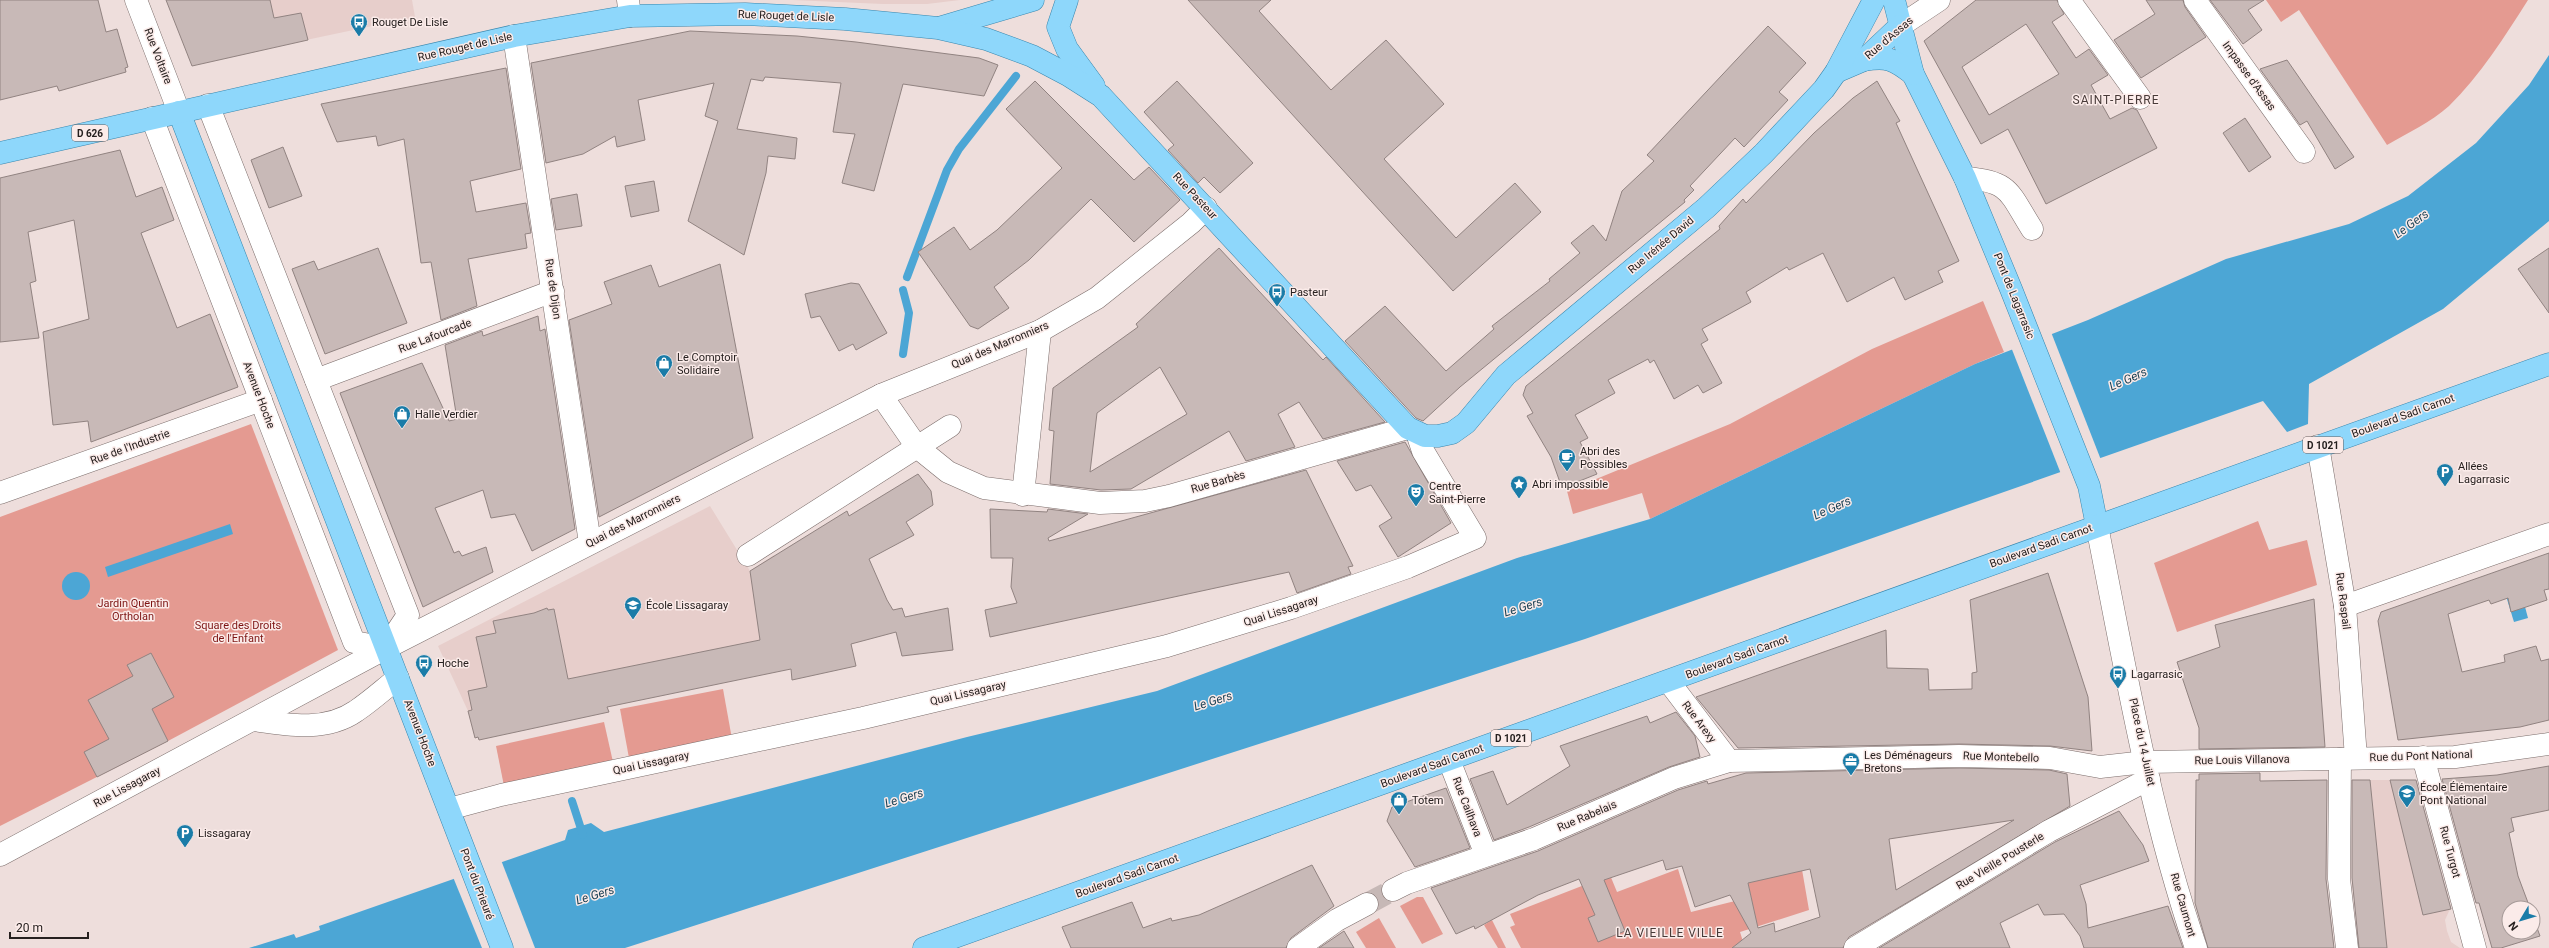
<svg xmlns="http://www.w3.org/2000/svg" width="2549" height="948" font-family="Roboto,sans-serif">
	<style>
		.built { fill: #e7cecb }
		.green { fill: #e49a91 }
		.water { fill: #4ca6d5 }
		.pier { fill: #eededc }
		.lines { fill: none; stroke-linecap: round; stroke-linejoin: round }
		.stream { stroke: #4ca6d5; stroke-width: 8 }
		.building { fill: #c8b9b7; stroke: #918381; fill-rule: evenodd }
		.minor-tunnel { stroke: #c6b8b6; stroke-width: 22; stroke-dasharray: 22 11; stroke-linecap: butt }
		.minor-casing { stroke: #7b6d6b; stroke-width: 23 }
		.major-casing { stroke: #3886ad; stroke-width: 23 }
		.minor { stroke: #fff; stroke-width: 22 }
		.major { stroke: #8ed7fb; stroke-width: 22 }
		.labels { text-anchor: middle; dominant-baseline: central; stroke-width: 3; stroke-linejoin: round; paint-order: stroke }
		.shield { fill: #fbebe9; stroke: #665d5c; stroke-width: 1 }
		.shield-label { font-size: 10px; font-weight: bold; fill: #26201f }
		.street-label { font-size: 11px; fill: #26201f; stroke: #fbebe9 }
		.poi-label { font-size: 11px; fill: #26201f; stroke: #fbebe9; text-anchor: start }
		.park-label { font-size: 11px; fill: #7d1413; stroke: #fbebe9 }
		.neighbourhood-label { font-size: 12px; letter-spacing: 1px; fill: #483b39; stroke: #fbebe9 }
		.water-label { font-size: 12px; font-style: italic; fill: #183f53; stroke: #fbebe9 }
	</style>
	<rect width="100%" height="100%" fill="#eededc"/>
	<g class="built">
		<path d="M233,0H412L415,17L245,53Z"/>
		<path d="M792,0H960L927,4H883Z"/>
		<path d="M710,506L750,571L774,555L782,602L780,671L608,707L609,712L539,727L537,721L514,726L515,732L479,740L478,737L475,738L468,711L438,646Z"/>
		<path d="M2357,780H2416L2450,909L2445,920L2447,931L2451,942L2460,948H2363Z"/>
	</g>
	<g class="green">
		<path d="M2266,0H2528C2505,36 2480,76 2449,106C2431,122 2408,133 2387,145L2299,10L2281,22Z"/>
		<path d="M1983,301L2004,352L1975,364L1650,519L1642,493L1573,514L1567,491L1730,424L1872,349Z"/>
		<path d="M251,424L338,650L168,741L0,826V517Z"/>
		<path d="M2258,521L2269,550L2307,540L2317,585L2177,632L2154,563Z"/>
		<path d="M723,689L732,739L629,758L620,709Z"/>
		<path d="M604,722L613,762L504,786L496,746Z"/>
		<path d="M1800,858L1809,910L1740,932L1745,948H1521L1510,927L1515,925L1510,914L1610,875L1617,892L1678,869L1691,912L1751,897L1743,859Z"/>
		<path d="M1417,897H1423L1443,934L1422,944L1400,906Z"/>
		<path d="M1379,918L1396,948H1366L1356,932Z"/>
		<path d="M1492,920L1506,948H1498L1484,925Z"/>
	</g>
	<g class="water">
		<path d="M2549,55V221L2443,309L2309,384L2308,424L2287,432L2263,401L1585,639L625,948H249L294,934L296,938L320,930L319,926L565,840L568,830L591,823L604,832L967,737L1157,691L1517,558L1650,519L1975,364L2088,320L2226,259L2349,224L2408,196L2476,143L2529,85Z"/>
		<path d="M230,524L233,534L108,577L105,567Z"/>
		<circle cx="76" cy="586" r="14"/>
		<path d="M2521,592L2528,618L2514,622L2506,596Z"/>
	</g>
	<g class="pier">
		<path d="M2051,332L2101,460L2061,474L2011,347Z"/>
		<path d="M501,860L535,948H482L453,877Z"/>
	</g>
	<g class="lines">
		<g class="stream">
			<path d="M907,277L947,170L959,149L1016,76"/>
			<path d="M903,290L909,313L903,354"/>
			<path d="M572,801L583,835"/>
		</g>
	</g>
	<g class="building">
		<path d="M0,0H98L106,32L117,29L128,67L125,68L126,72L59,91L57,86L0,100Z"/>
		<path d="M166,0H270L274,18L301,13L308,40L192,66Z"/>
		<path d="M1188,0H1271L1259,11L1331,90L1386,40L1444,104L1384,159L1456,238L1515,183L1541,212L1453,291Z"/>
		<path d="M1976,0H2057L2064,14L2052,22L2076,58L2089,49L2108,75L2091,85L2110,119L2132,108L2137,110L2157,148L2046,204L2008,129L1981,144L1924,41ZM2026,24L2059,74L1989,115L1962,67Z"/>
		<path d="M2146,0H2183L2185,7L2206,37L2141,78L2114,40L2155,14Z"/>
		<path d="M2210,0H2264L2248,10L2262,30L2243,44Z"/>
		<path d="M1768,26L1806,63L1779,92L1788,100L1744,147L1735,138L1690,186L1694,190L1684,200L1685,202L1460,387L1423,421L1416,418L1345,341L1385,306L1446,371L1494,329L1492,326L1550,281L1549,279L1580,253L1571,243L1593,225L1606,241L1622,191L1654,161L1647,155Z"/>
		<path d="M690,31L797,36L856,42L979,58L998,65L984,96L903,84L874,191L842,183L855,134L833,132L841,83L765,77L763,81L751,79L737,129L797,138L795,159L768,156L766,173L744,255L688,221L718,121L705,116L714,83L638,100L645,140L617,147L615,136L583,154L546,163L531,63Z"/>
		<path d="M2287,60L2354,157L2335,169L2307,121L2300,125L2260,69Z"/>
		<path d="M506,68L521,169L470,181L476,212L526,203L531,233L525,234L527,248L468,259L477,306L441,320L431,262L421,263L404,139L378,146L376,136L337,142L321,104Z"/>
		<path d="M1035,81L1134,180L1149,167L1180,200L1134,242L1091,199L1029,260L994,287L1009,308L978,329L970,326L918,252L954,227L970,250L997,230L1062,168L1006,109Z"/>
		<path d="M1177,81L1253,163L1220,193L1204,177L1198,183L1168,150L1174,145L1144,112Z"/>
		<path d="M1877,81L1900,121L1896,123L1959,261L1938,271L1943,282L1905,300L1894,277L1847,302L1823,253L1789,270L1787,267L1746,292L1751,302L1702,329L1708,340L1701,344L1722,383L1703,393L1698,385L1674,399L1654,360L1650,363L1648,359L1608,380L1615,393L1575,415L1588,438L1580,442L1597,474L1562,488L1551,457L1527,416L1533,413L1523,395L1526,386L1720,229L1719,226L1743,199L1746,203L1814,133L1853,98Z"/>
		<path d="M2245,118L2271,157L2249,172L2223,133Z"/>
		<path d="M283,147L302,196L269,208L251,160Z"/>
		<path d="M120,150L136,197L162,187L174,220L141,233L177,328L210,314L238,387L91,442L88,421L53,425L43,332L89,319L74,220L28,232L36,281L30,283L39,338L0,342V178Z"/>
		<path d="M654,181L659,211L631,217L625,186Z"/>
		<path d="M577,194L582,226L556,230L551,199Z"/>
		<path d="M378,248L407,323L325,354L292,269L314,261L318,270Z"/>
		<path d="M1219,248L1323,360L1326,357L1385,422L1323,439L1299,402L1278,414L1295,447L1246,461L1229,431L1131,489L1101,490L1050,484L1054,431L1049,430L1053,388L1138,327L1136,324ZM1160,367L1187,414L1090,472L1097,413Z"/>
		<path d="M2549,248V313L2518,269Z"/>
		<path d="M720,264L753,438L599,517L569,320L612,304L604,282L651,265L659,287Z"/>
		<path d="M851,283L859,284L887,333L856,350L853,344L839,351L820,316L811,318L805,294Z"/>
		<path d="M538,316L540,331L545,329L575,529L532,551L515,514L491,518L483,490L435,508L454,553L459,551L462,556L486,547L493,572L423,607L340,393L422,363L449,421L457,419L445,345L482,331L483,336Z"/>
		<path d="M1405,442L1451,523L1398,557L1379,526L1392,518L1371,485L1356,491L1337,461Z"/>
		<path d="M1306,470L1353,566L1348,567L1351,574L1297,593L1289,572L990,637L985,610L1017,603L1011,587L1013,558H991L990,509L1047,512L1048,509L1088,514L1048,538L1049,541Z"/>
		<path d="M918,474L931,491L933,505L906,522L914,535L869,559L887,600L893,610L902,608L905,617L948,608L953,650L902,656L896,632L851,644L856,666L792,680L791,669L607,707L609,712L479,740L478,737L475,738L468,711L472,710L468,691L487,687L476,637L496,633L493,621L534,613L547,608L548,610L554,609L568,679L760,640L750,571L847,511L849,516Z"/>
		<path d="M2549,553V589L2544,590L2547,600L2511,612L2508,598L2491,604L2489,600L2448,614L2462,672L2505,662L2504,655L2536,646L2541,661L2549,659V720L2520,727L2398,740L2378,621L2381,612Z"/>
		<path d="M2048,573L2088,697L2092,751L2050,746L1959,744L1738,748L1696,697L1886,630L1887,668L1928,669L1929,690L1972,689V673L1977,672L1970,600Z"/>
		<path d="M2314,599L2325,747L2199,749V728L2177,662L2220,647L2215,625Z"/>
		<path d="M151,653L174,697L152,709L168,741L97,777L84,752L109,739L88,700L133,676L127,665Z"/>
		<path d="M1676,712L1695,736L1700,757L1669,767L1529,827L1494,840L1470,779L1493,771L1507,805L1570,766L1560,746L1647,716L1650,723Z"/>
		<path d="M2549,766V810L2511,818L2514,831L2509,833L2518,876L2530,908H2509V932H2533V917L2540,936L2501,948H2492L2479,903H2476L2442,779L2497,775Z"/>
		<path d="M1959,768L2049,770L2067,774L2070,806L1849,937L1843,948H1732L1751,933L1730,895L1695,907L1682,866L1666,870L1663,860L1604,880L1625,931L1598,942L1588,918L1595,915L1579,879L1538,895L1475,929L1474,926L1456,934L1431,888L1538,851L1678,790L1707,781L1708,784L1746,773ZM2014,820L1896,890L1889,839ZM1810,869L1820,917L1775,932L1774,923L1758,928L1748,883Z"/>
		<path d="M2260,773V781L2327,780L2326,879L2334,948H2208L2195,903L2196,780H2199V774Z"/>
		<path d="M2352,780H2370L2387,948H2359L2352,878Z"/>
		<path d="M2390,780H2416L2451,909L2423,915Z"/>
		<path d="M1446,788L1470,848L1415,867L1387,821L1392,807Z"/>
		<path d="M2119,811L2143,845L2149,861L2080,885L2086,904L2088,928L2168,906L2183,948H2084L2080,936L2064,914L2044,915L2038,904L2000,923L2010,948H1879L2055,842Z"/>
		<path d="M1312,865L1334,906L1291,938L1286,948H1071L1062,927L1132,902L1143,928L1171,918L1172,921L1199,915Z"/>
		<path d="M1344,931L1354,948H1319Z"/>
	</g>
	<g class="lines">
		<path class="minor-tunnel" d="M1367,904L1393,890"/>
		<g class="minor-casing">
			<g id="minor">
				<path d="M136,0L179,112"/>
				<path d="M628,0L630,16"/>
				<path d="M2069,0L2140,98"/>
				<path d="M2195,0L2304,152"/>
				<path d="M1900,26L1939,0"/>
				<path d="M514,36L590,543"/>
				<path d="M208,105L408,615L388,645"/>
				<path d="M152,118L354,642L386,648"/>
				<path d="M1965,178C2011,181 2009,193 2032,229"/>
				<path d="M316,380L553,291"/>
				<path d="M881,395L917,447L948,472L984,488L1100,503L1145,501L1169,496L1408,428"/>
				<path d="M2318,446L2345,606L2356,758"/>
				<path d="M0,493L261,400"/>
				<path d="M1023,495L1040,331"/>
				<path d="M2097,526C2125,667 2149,811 2196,948"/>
				<path d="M748,555L950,426"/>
				<path d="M2345,606L2549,534"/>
				<path d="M1669,682L1729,761"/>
				<path d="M254,720C288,725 326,732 356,711C371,701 384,689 398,678"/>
				<path d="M2423,757L2475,948"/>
				<path d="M2340,759L2339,879L2347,948"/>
				<path d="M1449,760L1486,855"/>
				<path d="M449,809L501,795L863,718L1167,646L1291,608L1408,567L1475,538L1423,451L1417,433"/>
				<path d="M0,855L386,648L881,395L1040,331L1097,298L1191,223L1206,208"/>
				<path d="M1393,890L1407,883L1534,839L1674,778L1729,761L1959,756L2050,758L2100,767L2145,762L2455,757L2549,744"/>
				<path d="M1298,948L1337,920L1367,904"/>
				<path d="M1855,948L2049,831L2149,779"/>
			</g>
		</g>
		<g class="major-casing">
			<g id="major">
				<path d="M1067,0L1058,27L1067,49L1094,86"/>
				<path d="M1894,0L1913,74L1965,178L2011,289L2089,486L2097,526"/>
				<path d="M942,27L1033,0"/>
				<path d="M1864,60C1887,56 1894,59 1913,74"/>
				<path d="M1836,72L1864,60L1900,26"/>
				<path d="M179,112L502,948"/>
				<path d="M0,153L514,36L630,16L745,14L845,19L938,28L986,39L1032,56L1068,75L1101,96L1408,428L1425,436H1438L1452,433L1466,423L1506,375L1706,208L1764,153L1824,89L1836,72L1874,0"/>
				<path d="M924,948L2549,364"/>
			</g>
		</g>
		<use href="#minor" class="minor"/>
		<use href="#major" class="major"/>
	</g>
	<defs>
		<g id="bus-pin" transform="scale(0.9)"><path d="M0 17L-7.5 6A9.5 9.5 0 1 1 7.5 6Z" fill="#1a7ca8" stroke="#fbebe9"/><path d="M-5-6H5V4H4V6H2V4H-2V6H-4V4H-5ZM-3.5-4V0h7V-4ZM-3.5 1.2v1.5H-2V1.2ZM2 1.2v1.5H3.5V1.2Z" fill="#fff"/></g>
		<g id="shop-pin" transform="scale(0.9)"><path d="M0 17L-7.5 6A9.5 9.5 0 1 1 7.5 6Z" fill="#1a7ca8" stroke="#fbebe9"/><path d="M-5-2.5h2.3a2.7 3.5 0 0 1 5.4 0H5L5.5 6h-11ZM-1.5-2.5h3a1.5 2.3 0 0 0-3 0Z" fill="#fff"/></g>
		<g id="cafe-pin" transform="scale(0.9)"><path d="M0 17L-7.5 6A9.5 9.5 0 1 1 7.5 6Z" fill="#1a7ca8" stroke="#fbebe9"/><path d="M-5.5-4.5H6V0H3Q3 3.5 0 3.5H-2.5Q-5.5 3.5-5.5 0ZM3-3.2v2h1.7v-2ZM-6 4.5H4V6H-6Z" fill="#fff"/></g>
		<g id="parking-pin" transform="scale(0.9)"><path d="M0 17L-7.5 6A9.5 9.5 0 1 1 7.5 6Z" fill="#1a7ca8" stroke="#fbebe9"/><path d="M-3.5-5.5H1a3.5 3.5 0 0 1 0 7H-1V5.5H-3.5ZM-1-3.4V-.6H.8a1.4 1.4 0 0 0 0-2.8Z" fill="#fff"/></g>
		<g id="sight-pin" transform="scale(0.9)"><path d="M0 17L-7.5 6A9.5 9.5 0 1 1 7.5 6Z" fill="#1a7ca8" stroke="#fbebe9"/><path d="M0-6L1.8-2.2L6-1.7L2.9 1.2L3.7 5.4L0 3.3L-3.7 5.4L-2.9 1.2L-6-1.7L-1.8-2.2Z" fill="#fff"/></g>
		<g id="theatre-pin" transform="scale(0.9)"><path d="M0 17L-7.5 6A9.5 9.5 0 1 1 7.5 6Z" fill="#1a7ca8" stroke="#fbebe9"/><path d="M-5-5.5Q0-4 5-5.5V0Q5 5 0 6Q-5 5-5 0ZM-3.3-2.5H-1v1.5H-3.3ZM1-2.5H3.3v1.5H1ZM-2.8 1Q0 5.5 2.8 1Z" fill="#fff"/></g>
		<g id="school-pin" transform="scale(0.9)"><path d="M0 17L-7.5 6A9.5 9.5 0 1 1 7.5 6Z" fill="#1a7ca8" stroke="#fbebe9"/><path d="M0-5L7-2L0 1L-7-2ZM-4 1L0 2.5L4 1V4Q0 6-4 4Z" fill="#fff"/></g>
		<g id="office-pin" transform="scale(0.9)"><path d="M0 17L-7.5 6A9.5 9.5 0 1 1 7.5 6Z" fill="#1a7ca8" stroke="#fbebe9"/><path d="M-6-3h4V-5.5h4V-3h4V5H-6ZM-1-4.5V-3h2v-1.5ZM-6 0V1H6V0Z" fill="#fff"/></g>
	</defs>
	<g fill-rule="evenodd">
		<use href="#bus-pin" x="359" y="22"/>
		<use href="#bus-pin" x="1277" y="292"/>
		<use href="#shop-pin" x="664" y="363"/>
		<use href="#shop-pin" x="402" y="414"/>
		<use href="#cafe-pin" x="1567" y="457"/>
		<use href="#parking-pin" x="2445" y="472"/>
		<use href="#sight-pin" x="1519" y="484"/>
		<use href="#theatre-pin" x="1416" y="492"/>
		<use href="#school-pin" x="633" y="605"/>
		<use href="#bus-pin" x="424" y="663"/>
		<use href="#bus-pin" x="2118" y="674"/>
		<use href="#office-pin" x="1851" y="761"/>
		<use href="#school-pin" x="2407" y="793"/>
		<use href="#shop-pin" x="1399" y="800"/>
		<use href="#parking-pin" x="185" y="833"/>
	</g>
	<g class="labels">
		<g class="shield">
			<rect x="72" y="125" width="36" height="16" rx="3"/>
			<rect x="2303" y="437" width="40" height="16" rx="3"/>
			<rect x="1491" y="730" width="40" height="16" rx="3"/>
		</g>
		<g class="shield-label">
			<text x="90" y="133">D 626</text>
			<text x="2323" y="445">D 1021</text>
			<text x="1511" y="738">D 1021</text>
		</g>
		<g class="street-label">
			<text transform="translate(786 16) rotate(2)">Rue Rouget de Lisle</text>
			<text transform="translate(1889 38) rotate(-40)">Rue d'Assas</text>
			<text transform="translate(465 47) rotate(-13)">Rue Rouget de Lisle</text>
			<text transform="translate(158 56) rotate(69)">Rue Voltaire</text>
			<text transform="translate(2249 76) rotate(54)">Impasse d'Assas</text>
			<text transform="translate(1195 196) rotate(47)">Rue Pasteur</text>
			<text transform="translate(1661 245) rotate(-40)">Rue Irénée David</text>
			<text transform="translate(553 289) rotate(82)">Rue de Dijon</text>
			<text transform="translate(2014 296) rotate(68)">Pont de Lagarrasic</text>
			<text transform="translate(435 336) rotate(-21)">Rue Lafourcade</text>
			<text transform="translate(1000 345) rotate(-23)">Quai des Marronniers</text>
			<text transform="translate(259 395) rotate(69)">Avenue Hoche</text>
			<text transform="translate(2403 416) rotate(-20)">Boulevard Sadi Carnot</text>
			<text transform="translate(130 447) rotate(-20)">Rue de l'Industrie</text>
			<text transform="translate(1218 482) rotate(-16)">Rue Barbès</text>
			<text transform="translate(633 521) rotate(-27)">Quai des Marronniers</text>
			<text transform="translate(2041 546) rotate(-20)">Boulevard Sadi Carnot</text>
			<text transform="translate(2343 601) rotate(83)">Rue Raspail</text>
			<text transform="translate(1281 611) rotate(-18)">Quai Lissagaray</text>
			<text transform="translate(1737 657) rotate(-20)">Boulevard Sadi Carnot</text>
			<text transform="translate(968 693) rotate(-13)">Quai Lissagaray</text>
			<text transform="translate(1699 722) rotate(53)">Rue Arexy</text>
			<text transform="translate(420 733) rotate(69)">Avenue Hoche</text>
			<text transform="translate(2142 742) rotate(78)">Place du 14 Juillet</text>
			<text transform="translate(2421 756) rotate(-2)">Rue du Pont National</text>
			<text transform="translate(2001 757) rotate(2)">Rue Montebello</text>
			<text transform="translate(2242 760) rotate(-1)">Rue Louis Villanova</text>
			<text transform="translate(651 763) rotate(-12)">Quai Lissagaray</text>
			<text transform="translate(1432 766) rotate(-20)">Boulevard Sadi Carnot</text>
			<text transform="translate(127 787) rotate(-28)">Rue Lissagaray</text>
			<text transform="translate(1467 807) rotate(69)">Rue Cailhava</text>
			<text transform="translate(1587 816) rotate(-23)">Rue Rabelais</text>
			<text transform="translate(2450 852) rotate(75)">Rue Turgot</text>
			<text transform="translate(2000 861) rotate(-31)">Rue Vieille Pousterle</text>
			<text transform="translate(1127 876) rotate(-20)">Boulevard Sadi Carnot</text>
			<text transform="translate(477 884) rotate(69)">Pont du Prieuré</text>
			<text transform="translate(2183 905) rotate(74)">Rue Caumont</text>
		</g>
		<g class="poi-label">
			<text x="372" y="22">Rouget De Lisle</text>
			<text x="1290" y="292">Pasteur</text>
			<text x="677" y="357">Le Comptoir<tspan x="677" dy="13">Solidaire</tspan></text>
			<text x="415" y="414">Halle Verdier</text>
			<text x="1580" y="451">Abri des<tspan x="1580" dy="13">Possibles</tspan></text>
			<text x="2458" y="466">Allées<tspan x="2458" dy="13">Lagarrasic</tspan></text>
			<text x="1532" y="484">Abri impossible</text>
			<text x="1429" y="486">Centre<tspan x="1429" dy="13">Saint-Pierre</tspan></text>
			<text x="646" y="605">École Lissagaray</text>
			<text x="437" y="663">Hoche</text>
			<text x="2131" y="674">Lagarrasic</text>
			<text x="1864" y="755">Les Déménageurs<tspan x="1864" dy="13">Bretons</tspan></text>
			<text x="2420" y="787">École Élémentaire<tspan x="2420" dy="13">Pont National</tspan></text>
			<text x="1412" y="800">Totem</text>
			<text x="198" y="833">Lissagaray</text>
		</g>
		<g class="park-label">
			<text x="133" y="603">Jardin Quentin<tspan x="133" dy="13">Ortholan</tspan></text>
			<text x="238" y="625">Square des Droits<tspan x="238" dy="13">de l'Enfant</tspan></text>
		</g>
		<g class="neighbourhood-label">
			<text x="2116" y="100">SAINT-PIERRE</text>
			<text x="1670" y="933">LA VIEILLE VILLE</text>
		</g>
		<g class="water-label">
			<text transform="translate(2411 224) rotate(-36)">Le Gers</text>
			<text transform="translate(2128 379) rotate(-24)">Le Gers</text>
			<text transform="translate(1832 508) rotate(-24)">Le Gers</text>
			<text transform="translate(1523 607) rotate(-17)">Le Gers</text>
			<text transform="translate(1213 701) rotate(-17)">Le Gers</text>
			<text transform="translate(904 798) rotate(-17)">Le Gers</text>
			<text transform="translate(595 895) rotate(-17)">Le Gers</text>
		</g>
	</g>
	<g transform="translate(2521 920) rotate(232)"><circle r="19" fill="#fbebe9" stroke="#a69a98"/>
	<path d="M0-3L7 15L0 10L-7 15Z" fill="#1a7ca8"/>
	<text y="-6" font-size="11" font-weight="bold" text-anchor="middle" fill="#26201f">N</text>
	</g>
	<path d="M10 932v6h78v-6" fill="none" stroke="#26201f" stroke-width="2"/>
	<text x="16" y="932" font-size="12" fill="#26201f" stroke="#fbebe9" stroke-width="3" paint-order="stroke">20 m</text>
</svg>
